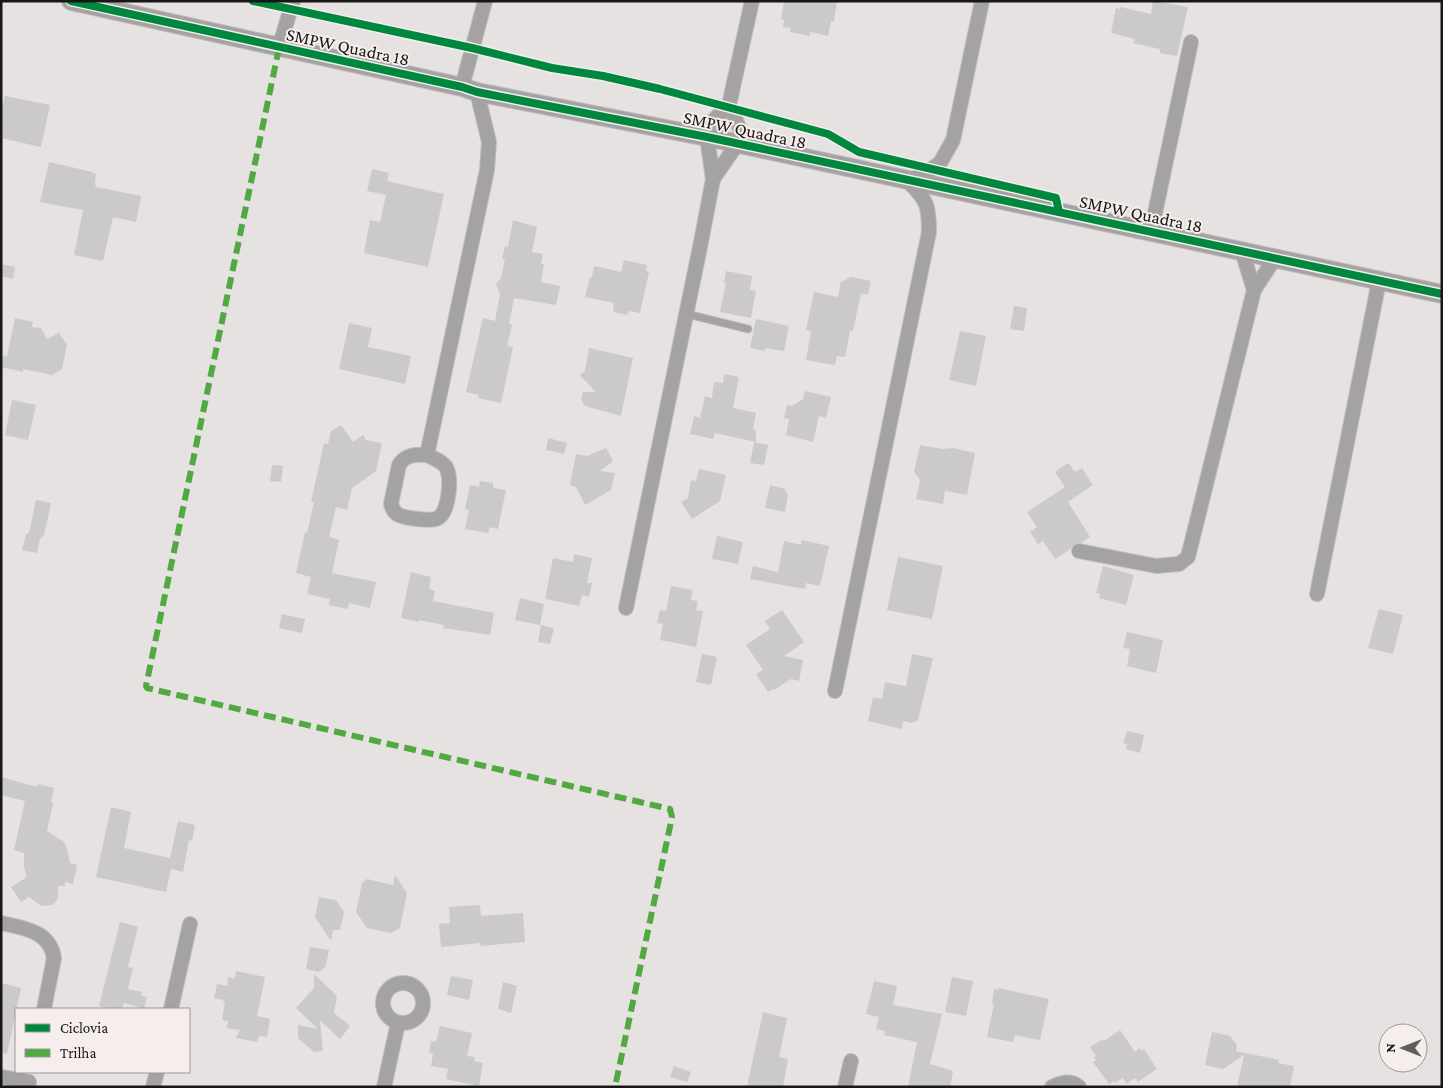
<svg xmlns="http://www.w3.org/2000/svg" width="1443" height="1088" font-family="'Crimson Pro',serif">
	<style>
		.building { fill: #ccc9ca }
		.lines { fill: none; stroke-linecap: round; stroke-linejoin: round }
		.service-casing { stroke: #bfbdbd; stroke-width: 9 }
		.minor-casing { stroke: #bfbdbd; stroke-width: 16 }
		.tertiary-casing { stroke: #bfbdbd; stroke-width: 20 }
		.service { stroke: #a4a2a2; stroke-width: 7 }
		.minor { stroke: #a4a2a2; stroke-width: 14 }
		.tertiary { stroke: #a4a2a2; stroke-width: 18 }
		.quiet { stroke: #52a942; stroke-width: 6; stroke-dasharray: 12 6; stroke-linecap: butt }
		.cycleway-casing { stroke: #f5eeec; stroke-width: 11 }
		.cycleway { stroke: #00873e; stroke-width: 8 }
		.labels { text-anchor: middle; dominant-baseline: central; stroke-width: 4; stroke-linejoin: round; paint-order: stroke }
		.street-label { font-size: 18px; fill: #191716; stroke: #f5eeec }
	</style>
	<rect width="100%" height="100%" fill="#e5e2e1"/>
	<g class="building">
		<path d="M784,1H837L834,22L831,21L828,36L810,32V36L790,32L791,28L783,27L784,20L781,19Z"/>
		<path d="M1153,1L1188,7L1177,56L1160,53V49L1133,43L1135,39L1111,33L1116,8L1120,9V7L1151,14Z"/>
		<path d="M5,96L50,105L41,147L1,138V114Z"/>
		<path d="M49,162L93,172L92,173L96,174L95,184L96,187L141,196L136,222L113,217L103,261L74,255L83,210L40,202Z"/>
		<path d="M372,169L389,173L387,181L444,194L428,267L364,253L370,220L380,222L386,195L367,191Z"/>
		<path d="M513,220L537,227L532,252L543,254L541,264H544L541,282L560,286L556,305L514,298L509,324L512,325L507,346L513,347L501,403L478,398L479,395L466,392L483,318L495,321L500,294L496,284L501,278L505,259H502L505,246L508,247Z"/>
		<path d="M624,260L647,265L646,271L649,272L640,313L628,311L627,315L613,312L614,303L585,297L590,277H592L594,266L621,272Z"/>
		<path d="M1,264L15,267L13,279L1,276Z"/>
		<path d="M726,271L752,276L750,290L756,291L751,318L720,312L726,283H724Z"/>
		<path d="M851,277L871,281L868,295L861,293L853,331H850L845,357L837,356L835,365L806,360L811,331L806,330L814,292L838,297L841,282Z"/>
		<path d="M1014,306L1027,308L1024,331L1010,329Z"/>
		<path d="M15,318L33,322L32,327L41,328L47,339L59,333L67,345L62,369L52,375L23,369V372L1,367L3,356H7Z"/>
		<path d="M756,319L789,326L784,351L765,348V351L750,348Z"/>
		<path d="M349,323L372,328L368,347L411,356L405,384L339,369Z"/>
		<path d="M960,331L986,336L976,386L949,380Z"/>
		<path d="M589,348L633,358L621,416L585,406L581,399L583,392H596L580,375L585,371Z"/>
		<path d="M724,374L739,377L733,408L756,413L753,429L756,431V442L715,433L713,439L690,434L694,416L700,418L705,396L712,398L714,382L723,383Z"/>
		<path d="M805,391L831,397L826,418L819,416L813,442L786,435L789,419L784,418L787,405L792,406L803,399Z"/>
		<path d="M12,400L36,405L28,440L5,435Z"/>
		<path d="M341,425L353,442L363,435L366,440L382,443L376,471L352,488L347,510L336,507L329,537L339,540L332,573L376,582L370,608L349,603L348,609L329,605L330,599L307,594L311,577L296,573L305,532L307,533L314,502H311L324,443L328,444L331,431Z"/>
		<path d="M548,438L567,443L564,454L546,450Z"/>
		<path d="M754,442L768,445L764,465L750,463Z"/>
		<path d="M920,445L942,449L953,448L975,453L967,495L945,491L943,504L916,499L920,480L914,472Z"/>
		<path d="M606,448L613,461L600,471L615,473L611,490L585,505L576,487L570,485L576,454L587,456Z"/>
		<path d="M1068,463L1075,472L1082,468L1093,485L1068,502L1090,537L1081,543H1076L1070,549L1055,559L1043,541L1038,544L1030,532L1037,527L1027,512L1065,487L1055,472Z"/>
		<path d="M272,465L283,466L281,482L270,481Z"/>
		<path d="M699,469L726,475L720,501L692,519L681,502L688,498L691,480L696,481Z"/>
		<path d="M480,481L493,483V488L506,490L498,529L490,527L488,533L465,529L469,510L465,509L470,485L479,487Z"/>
		<path d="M770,485L785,489L786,493L788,494L785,512L765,508Z"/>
		<path d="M36,500L51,503L44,535L40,539L37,553L22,550L26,534H28L30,529Z"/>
		<path d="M717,536L743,542L738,564L712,559Z"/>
		<path d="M802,540L829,546L820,586L806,583L805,589L750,579L753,566L778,572L784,541L801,545Z"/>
		<path d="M574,554L592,558L587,583H592L589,597L582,595L579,606L545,599L553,558L573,562Z"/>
		<path d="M898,557L943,566L932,619L887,610Z"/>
		<path d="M1103,566L1134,575L1126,605L1099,598L1100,594L1096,593Z"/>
		<path d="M411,572L431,577L429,589L435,591L433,601L494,613L490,635L443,628L444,625L419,620V622L401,618Z"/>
		<path d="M671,586L693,590L691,600L698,601L696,610L703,611L696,647L660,640L663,624L657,623L660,610L666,611Z"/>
		<path d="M520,598L544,604L540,625L515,620Z"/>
		<path d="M1379,609L1403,615L1393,654L1368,648Z"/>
		<path d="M782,610L804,642L784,656L803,660L799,681L791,679L774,690L773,689L768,692L756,674L763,670L746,645L770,629L765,621Z"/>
		<path d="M282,614L305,619L302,633L279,628Z"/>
		<path d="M541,625L554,628L550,644L538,642Z"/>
		<path d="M1127,632L1163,640L1156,673L1127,666L1130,649L1123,648Z"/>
		<path d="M702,654L717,657L711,685L696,682Z"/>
		<path d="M912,654L933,658L918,720L912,723L903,721L902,729L868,721L873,697L882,699L885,682L906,686Z"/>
		<path d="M1127,731L1144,735L1140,753L1126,749L1127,744L1123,743Z"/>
		<path d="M1,777L37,787L38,784L54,788L51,801L53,803L47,831L64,842L67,848L70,863L77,865L73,884L65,882V886H58V898L53,905L41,906L29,897L21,902L11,887L27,877L24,867V853L14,850L25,801L1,795Z"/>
		<path d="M111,807L131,812L124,848L170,858L178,821L195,825L192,841L189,840L183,872L171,869L166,892L96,877Z"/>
		<path d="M395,875L407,893L400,928L391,933L367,928L356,912L362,883L367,879L393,885Z"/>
		<path d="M319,897L336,900L344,912L340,930H333L331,941L315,917Z"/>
		<path d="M480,905L481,916L523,913L525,942L481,946L480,943L441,947L439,924L450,923L449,907Z"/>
		<path d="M120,922L138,927L128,967L133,968L128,989L142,992L141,996L147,997L144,1009L124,1003L122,1009H112L99,1006Z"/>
		<path d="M310,947L329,950L326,966L319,972L306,969Z"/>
		<path d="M236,971L265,977L257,1016L270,1019L267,1037L259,1036L257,1042L236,1038L240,1030L227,1028L228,1021L222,1020L225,1003H223L224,1000L214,998L217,984L227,986L228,977L235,979Z"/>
		<path d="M314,974L337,996L334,1013L350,1026L340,1039L320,1020L323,1051L314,1052L298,1038V1025L318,1029L296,1008L314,988Z"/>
		<path d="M451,976L473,980L469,1000L447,995Z"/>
		<path d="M952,977L973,981L966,1016L945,1012Z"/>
		<path d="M874,981L897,986L893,1005L942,1014L930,1064L953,1071L950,1087H908L917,1042L884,1035L885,1031L876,1029L879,1017L866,1014Z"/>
		<path d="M503,982L517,986L511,1013L498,1009Z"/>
		<path d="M1,983L21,988L7,1054L1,1053Z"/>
		<path d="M998,988L1049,999L1040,1040L1015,1035L1013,1042L987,1037L994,1004L992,1003L994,989L998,990Z"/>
		<path d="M763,1012L787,1018L779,1057L788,1059L783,1087H747Z"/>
		<path d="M440,1026L472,1033L467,1056L475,1057L474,1061L483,1063L479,1086L446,1079L448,1069L431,1066L433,1054L429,1053L431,1041L436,1042Z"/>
		<path d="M1120,1030L1135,1052L1140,1048L1142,1051L1144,1049L1157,1069L1138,1082L1135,1078L1126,1084L1123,1078L1115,1083L1114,1081L1109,1084L1093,1062L1096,1060L1094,1057L1096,1056L1090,1047L1103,1039L1104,1041Z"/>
		<path d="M1212,1032L1230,1036L1237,1045L1236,1051L1279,1060L1278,1063L1294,1066L1290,1087H1237L1244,1055L1223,1069L1205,1065Z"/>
		<path d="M674,1066L691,1072L687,1082L670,1077Z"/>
	</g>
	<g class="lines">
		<g class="service-casing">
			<path id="service" d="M687,314L748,329"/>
		</g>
		<g class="minor-casing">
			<g id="minor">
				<path d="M279,48L293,1"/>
				<path d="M462,87L485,1"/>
				<path d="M729,105L747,145"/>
				<path d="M699,135L729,105L752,1"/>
				<path d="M713,179L738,143"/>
				<path d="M1151,232L1191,42"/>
				<path d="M1254,290L1275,258"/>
				<path d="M427,455C415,454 405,455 399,465L391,504C392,508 393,511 397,514C403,518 432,522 438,518C449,512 452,478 446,467C442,461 433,458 427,455L487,170L489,142L477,92"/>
				<path d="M1079,551L1156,566L1179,564L1188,557L1254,290L1242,251"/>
				<path d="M1317,594L1379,281"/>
				<path d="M626,608L701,242L713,179L707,137"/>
				<path d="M835,691L929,232C929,204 927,201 908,181L926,173L940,163L953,140L982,1"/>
				<path d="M1,923C24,928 50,931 54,958L44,1009"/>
				<circle cx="403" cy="1003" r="20"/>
				<path d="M171,1009L190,924"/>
				<path d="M1,1077L29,1082"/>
				<path d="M153,1087L157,1072"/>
				<path d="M384,1087L398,1023"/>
				<path d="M845,1087L851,1061"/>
				<path d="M1052,1087C1061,1083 1071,1079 1079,1087"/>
			</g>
		</g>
		<g class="tertiary-casing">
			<path id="tertiary" d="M71,1L462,87L477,92L707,137L1442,294"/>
		</g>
		<use href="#service" class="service"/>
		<use href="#minor" class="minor"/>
		<use href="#tertiary" class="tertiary"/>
		<path class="quiet" d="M279,48L146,686L147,688L670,809L672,817L615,1087"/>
		<g class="cycleway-casing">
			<g id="cycleway">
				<path d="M71,1L462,87L477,92L707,137L1442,294"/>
				<path d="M253,1L472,48L552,68L603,76L660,89L828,134L859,152L1056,198L1059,212"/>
			</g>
		</g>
		<use href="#cycleway" class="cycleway"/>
	</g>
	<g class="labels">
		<g class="street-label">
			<text transform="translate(348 47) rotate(12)">SMPW Quadra 18</text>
			<text transform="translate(745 130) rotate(12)">SMPW Quadra 18</text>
			<text transform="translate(1141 214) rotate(12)">SMPW Quadra 18</text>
		</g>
	</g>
	<rect width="1443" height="1088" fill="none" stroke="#191716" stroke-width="5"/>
	<rect x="15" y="1008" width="175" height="65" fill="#f5eeec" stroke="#9d9896"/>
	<rect x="25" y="1024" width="25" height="8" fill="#00873e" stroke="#9d9896"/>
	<text x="60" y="1033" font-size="15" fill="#191716">Ciclovia</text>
	<rect x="25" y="1049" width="25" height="8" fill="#52a942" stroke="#9d9896"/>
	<text x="60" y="1058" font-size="15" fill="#191716">Trilha</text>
	<g transform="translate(1403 1048) rotate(270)"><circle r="24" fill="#f5eeec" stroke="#9d9896"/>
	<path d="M0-4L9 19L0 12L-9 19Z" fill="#605e5d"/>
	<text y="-8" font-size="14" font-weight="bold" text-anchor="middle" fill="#191716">N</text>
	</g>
</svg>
